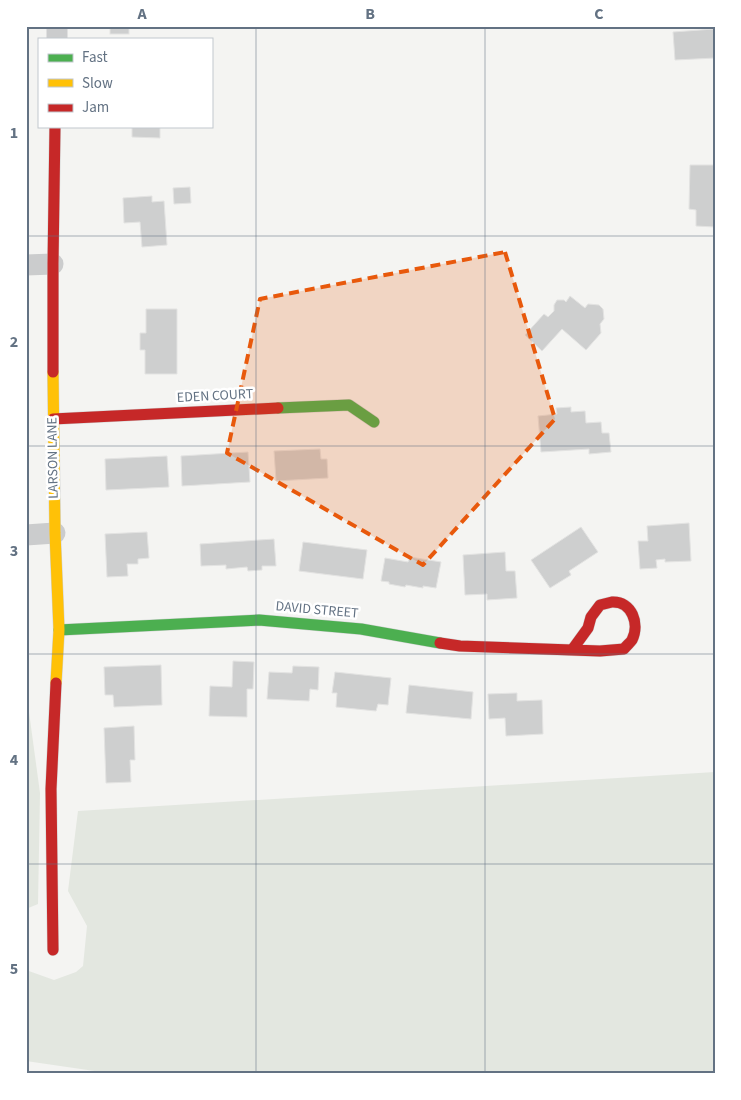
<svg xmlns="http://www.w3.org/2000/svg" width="741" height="1100" font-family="'Source Sans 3',sans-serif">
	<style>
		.green { fill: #e3e7e0 }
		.building { fill: #cecfcf; stroke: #e3e3e2 }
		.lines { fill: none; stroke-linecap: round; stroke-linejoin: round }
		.fast-casing { stroke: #d0d2d2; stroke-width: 12 }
		.slow-casing { stroke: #d0d2d2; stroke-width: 12 }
		.jam-casing { stroke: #d0d2d2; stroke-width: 12 }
		.street { stroke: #cbcccd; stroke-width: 21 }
		.fast { stroke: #4caf50; stroke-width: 11 }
		.slow { stroke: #ffc107; stroke-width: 11 }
		.jam { stroke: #c62828; stroke-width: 11 }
		.marked { fill: #e8590c; fill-opacity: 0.2; stroke: #e8590c; stroke-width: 4; stroke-dasharray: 10 6; stroke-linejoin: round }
		.grid { fill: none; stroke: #637283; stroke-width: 1; stroke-opacity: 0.55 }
		.labels { text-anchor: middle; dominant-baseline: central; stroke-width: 5; stroke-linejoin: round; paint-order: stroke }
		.street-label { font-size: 14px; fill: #637283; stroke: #fff }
		.neatline { fill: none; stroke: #637283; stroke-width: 2 }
		.grid-label { font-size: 16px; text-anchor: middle; font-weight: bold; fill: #637283 }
	</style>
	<rect width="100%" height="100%" fill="#f4f4f2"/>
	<g class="green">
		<path d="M26,690L40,793L38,904L26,909Z"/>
		<path d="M715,772V1074H115L26,1061V970L54,980L76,972L83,966L87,926L68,891L78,811Z"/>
	</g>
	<g class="building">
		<rect x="110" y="26" width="19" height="8"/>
		<path d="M714,29L715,58L675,60L673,32Z"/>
		<path d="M132,126H164H160V138L132,137Z"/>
		<path d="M690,165H715V227L696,226V210L689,209Z"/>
		<path d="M190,187L191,203L174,204L173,188Z"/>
		<path d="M152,196V202L164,201L167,245L142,247L140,222L124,223L123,198Z"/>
		<path d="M570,296L585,308L588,304L599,305L603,309L604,319L600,324L601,333L586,350L562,329L542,351L525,335L544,314L548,317L554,311V305L557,300H564L566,302Z"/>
		<path d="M146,309H177V374H145V350H140V333H146Z"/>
		<path d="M571,407V412L585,411L586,423L601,422L602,433H609L611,452L589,454V449L541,452L538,416L557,414L556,408Z"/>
		<path d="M320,449L321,459H327L328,478L276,481L274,451Z"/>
		<path d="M248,452L250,482L182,486L181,456Z"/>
		<path d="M167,456L169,487L106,490L105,459Z"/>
		<path d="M689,523L691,561L665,562V559L656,560L657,568L640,569L638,541H648L647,526Z"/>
		<path d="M581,527L598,552L569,571L571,575L550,588L531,560Z"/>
		<path d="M147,532L149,558L138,559V564H127L128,576L107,577L105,534Z"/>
		<path d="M274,539L276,566H262V570L248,571L247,567L226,569V565L201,566L200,544Z"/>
		<path d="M303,542L367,550L363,579L299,571Z"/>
		<path d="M505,552L506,571H515L517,598L487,600V594L465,595L463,555Z"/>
		<path d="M410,557L441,562L436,588L423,586V588L406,585L405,587L389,584V582L381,581L385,558L408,562Z"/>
		<path d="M233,661L254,662L253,689H247V717L209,716L210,686L232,687Z"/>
		<path d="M161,665L162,705L114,707L113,695H105L104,667Z"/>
		<path d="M293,666L319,667L318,690L310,689L309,701L267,699L269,672L292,673Z"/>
		<path d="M335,672L391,678L388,705L378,704L376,711L336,707L337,693H332Z"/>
		<path d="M409,685L473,692L471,719L406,713Z"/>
		<path d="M517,693V701L542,700L543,734L506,736L505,718L489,719L488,694Z"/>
		<path d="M134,726L135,760H130L131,782L106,783L104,728Z"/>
	</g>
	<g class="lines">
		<g class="fast-casing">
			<g id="fast">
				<path d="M278,408L349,405L374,422"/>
				<path d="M59,630L259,620L361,629L440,643"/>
			</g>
		</g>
		<g class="slow-casing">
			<path id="slow" d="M53,372L55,533L59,630L56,683"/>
		</g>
		<g class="jam-casing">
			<g id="jam">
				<path d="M53,372V264L55,126"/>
				<path d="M53,419L278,408"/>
				<path d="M440,643L460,646L600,651L624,649C626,646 630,643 632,640C640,624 632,601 612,602C608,603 604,604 600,605L591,617L588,628L572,650"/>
				<path d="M53,950L51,789L56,683"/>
			</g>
		</g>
		<g class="street">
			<path d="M57,39V26"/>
			<path d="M26,265L53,264"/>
			<path d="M26,535L55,533"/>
		</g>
		<use href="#fast" class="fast"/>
		<use href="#slow" class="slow"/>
		<use href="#jam" class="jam"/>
	</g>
	<path class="marked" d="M505,252L555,419L423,565L227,453L260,299Z"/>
	<path class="grid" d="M256,26V1074M485,26V1074M26,236H715M26,446H715M26,654H715M26,864H715"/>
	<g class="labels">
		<g class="street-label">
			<text transform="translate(215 396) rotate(-3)">EDEN COURT</text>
			<text transform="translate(53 458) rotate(-91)">LARSON LANE</text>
			<text transform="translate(317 610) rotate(5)">DAVID STREET</text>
		</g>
	</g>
	<rect width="741" height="1100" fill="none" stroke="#ffffff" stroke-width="55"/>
	<rect x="38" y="38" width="175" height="90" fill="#ffffff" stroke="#c1c7cd"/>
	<rect x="48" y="54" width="25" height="8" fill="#4caf50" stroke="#c1c7cd"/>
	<text x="82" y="62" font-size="15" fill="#637283">Fast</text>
	<rect x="48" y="79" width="25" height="8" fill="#ffc107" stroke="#c1c7cd"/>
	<text x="82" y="88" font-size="15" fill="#637283">Slow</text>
	<rect x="48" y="104" width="25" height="8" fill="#c62828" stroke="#c1c7cd"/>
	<text x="82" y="112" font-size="15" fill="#637283">Jam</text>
	<rect x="28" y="28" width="686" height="1044" class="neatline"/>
	<g class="grid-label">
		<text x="142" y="19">A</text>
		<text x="370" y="19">B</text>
		<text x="599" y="19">C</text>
		<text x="14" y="138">1</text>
		<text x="14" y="347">2</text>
		<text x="14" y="556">3</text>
		<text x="14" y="765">4</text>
		<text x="14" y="974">5</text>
	</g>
</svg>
